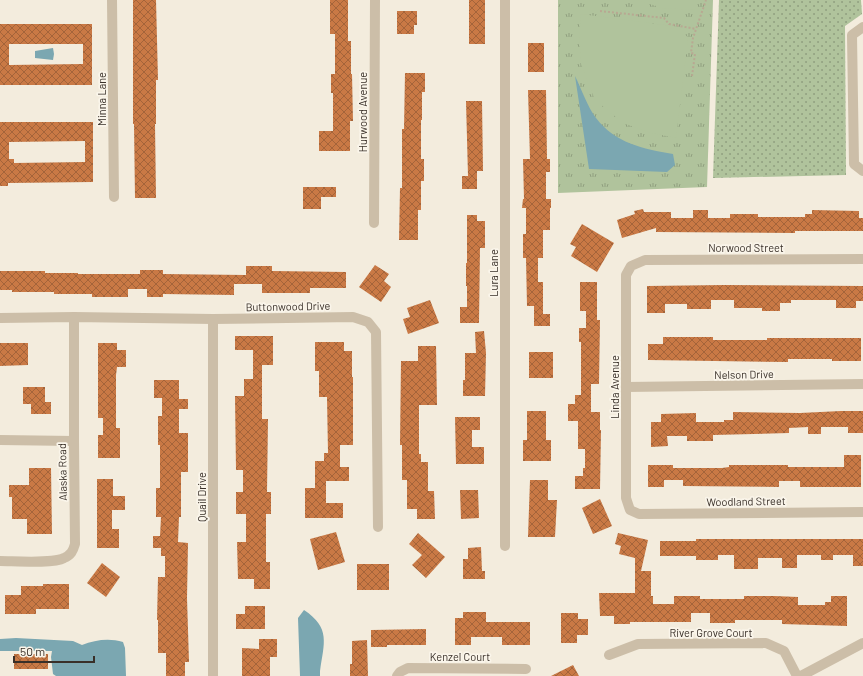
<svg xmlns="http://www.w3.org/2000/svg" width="863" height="676" font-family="Barlow,sans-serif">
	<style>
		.grass { fill: url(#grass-dots) }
		.park { fill: url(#park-tufts) }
		.garden { fill: #b0c39c }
		.water { fill: #7ba7b1 }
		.building { fill: url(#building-cross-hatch); fill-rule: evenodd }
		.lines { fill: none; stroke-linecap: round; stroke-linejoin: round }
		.path { stroke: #b8a892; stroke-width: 2; stroke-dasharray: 2 2; stroke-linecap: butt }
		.minor { stroke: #ccbea8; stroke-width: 10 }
		.labels { text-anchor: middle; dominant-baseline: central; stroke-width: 3.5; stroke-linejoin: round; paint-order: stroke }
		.street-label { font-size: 11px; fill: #393029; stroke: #faf5ea }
	</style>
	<defs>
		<pattern id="grass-dots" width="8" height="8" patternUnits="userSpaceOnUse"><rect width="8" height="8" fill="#b0c39c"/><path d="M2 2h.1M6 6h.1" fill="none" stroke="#909f7f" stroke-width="1.8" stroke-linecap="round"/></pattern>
		<pattern id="park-tufts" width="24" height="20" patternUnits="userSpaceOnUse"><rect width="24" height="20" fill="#b0c39c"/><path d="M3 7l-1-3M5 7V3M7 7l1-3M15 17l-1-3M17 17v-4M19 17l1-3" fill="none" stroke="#909f7f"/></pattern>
		<pattern id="building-cross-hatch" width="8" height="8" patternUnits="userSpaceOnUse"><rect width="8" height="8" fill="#c97945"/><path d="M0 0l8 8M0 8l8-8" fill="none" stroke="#a4643a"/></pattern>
	</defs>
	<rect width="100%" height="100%" fill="#f3ecdd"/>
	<path class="grass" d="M719,0H861L862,14L845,26L846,175L713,178Z"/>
	<path class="park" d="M558,0H713L707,187L558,193Z"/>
	<g class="garden">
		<path d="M638,0H695V10L662,8Z"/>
		<path d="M581,14L680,27L688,38L676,138L651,133L623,123L595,100L581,64L579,33Z"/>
	</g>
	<g class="water">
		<path d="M53,48L54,54L53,60L35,58V51Z"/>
		<path d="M575,76C581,88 588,108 596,118C615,143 643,149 673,154L675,165L667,172L589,169Z"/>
		<path d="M304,610C331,628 324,643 320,671V676H300L298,618Z"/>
		<path d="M16,638L73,641L82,645C95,640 109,638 123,642L125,648L126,676H56L53,674L51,657L52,651H0V639Z"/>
	</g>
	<g class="building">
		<path d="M133,0H156L158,80H156V124H155L156,198H135L134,124H133Z"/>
		<path d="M330,0H348V41H351V74H352L353,121H350V151H319V131H333V93H331V74H335V34H330Z"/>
		<rect x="469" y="0" width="16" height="44"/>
		<path d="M397,11H417V25H414V34H397Z"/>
		<path d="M0,24H92V85H0ZM9,44H83V64L9,65Z"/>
		<rect x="528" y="43" width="16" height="29"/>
		<path d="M405,73H425V92H422V120H421V159H424V181H421V210H418V240H399L400,188H402V129H404Z"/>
		<path d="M528,90H546L547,159H550V172H546V199H551V208H550V230H543V258H538V282H543V314H550V326H534V306H527L526,258H523V234H526V208H522L523,199H524L523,159H530Z"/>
		<path d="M466,101H482L483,171H477V189H462V176H468Z"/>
		<path d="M0,122H93V182L8,183V186H0ZM85,141V162L14,163V159H9V142Z"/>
		<path d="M303,187H336V197H321V209H303Z"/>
		<path d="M643,209L644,212H671V218H693V210H708V218H730V214H758V217H805V214H812V210L859,211V218H863V231H795V233L656,232V228L622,238L617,220L635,214L634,211Z"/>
		<path d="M467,215H477V221H485V248H480L479,323H460V307H467V286H466V263H467Z"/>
		<path d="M582,224L614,243L597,272L571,256L576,247L570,244Z"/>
		<path d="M375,265L389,274L384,281L391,287L381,302L359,287Z"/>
		<path d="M246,266H272V271L346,272V288H310V293H262V284H234V295L163,294V297H147V289H128V297H92V294H54V292H12V290H0V271H45V273H78V274H140V270H163V274L246,275Z"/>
		<path d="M580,282H597V320H600L599,384H591V412H600V430H601L600,489H575V476H583V468H585V449H578V421H568V404H575V395H581V342H579V328H586V311H580Z"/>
		<path d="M725,285L863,286V301H856V308H836V300H791V303H780V311H762V308H734V300H711V309H687V304H665V313H647V286Z"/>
		<path d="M430,300L439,323L408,334L403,319L410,317L407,308Z"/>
		<path d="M484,331L486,353L485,396H463V380H465V353H476L475,332Z"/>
		<path d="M235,336H273V365H262V419H268L267,492H271V514H266V562H270V589H254V579H238L237,542H246V514H236V492H243V470H236L235,396H244V379H253V350H235Z"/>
		<path d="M663,337H713V340H767V338H861V361H832V359H788V362L648,360V344H663Z"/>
		<path d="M315,342H344V351H352V377H353V445H340V467H349V481H326V503H343V518H305V488H315V461H324V453H328L327,397H319V371H315Z"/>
		<path d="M0,343H28V365L0,366Z"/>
		<path d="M98,343H117V350H126V367H117L116,375V428H120V458H98V435H103V418H98Z"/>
		<path d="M418,346H436L437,405H419V454H421V462H428V491H434L435,519H417V509H407V480H402V445H400L401,361H418Z"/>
		<rect x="529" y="352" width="24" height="26"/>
		<path d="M154,380H179V399H188V409H179V433H188V472H181V517H179L178,542L188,543L187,598L189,662H185V676H166V653H158V620H157L158,577H165V556H161V548H153V536H160L161,517H156V488H160V445H158V416H162V398H154Z"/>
		<path d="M23,387H45V402H51V414H31V404H23Z"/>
		<path d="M527,411H546V440H551V461H523V440H527Z"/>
		<path d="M841,411H863V433H848V427H821V434H808V427L789,428V433L713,435V441H687V436H667L668,446L651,447V422H661V414L696,413V422H724V420H733V412L800,413Z"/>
		<path d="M455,417H480V430H472V447H484V464H456Z"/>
		<path d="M844,455H861V487H800V481H779V487L683,486V480H664V487H648V465H673V468H722L729,467V465H788V467H844Z"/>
		<path d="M29,468H51L52,534H27V519H12V497H9V485H29Z"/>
		<path d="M97,479H113V496H125V510H112V529H119V548H97Z"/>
		<path d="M530,480H548V500H557L555,537H528Z"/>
		<path d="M460,490H478L479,518L461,519Z"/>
		<path d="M600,499L612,526L593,534L582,508Z"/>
		<path d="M336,532L345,562L318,570L310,539Z"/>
		<path d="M418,533L445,557L426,578L412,565L422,555L409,544Z"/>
		<path d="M618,533L648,540L641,571H651V596H653V604H674V596H700V599H744V596H774L798,597V605H825V602H831V596H847V626L782,624V620H735V623H710V613H691V622H630V624H614V616H600L599,593H635V558L619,554L621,546L615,544Z"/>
		<path d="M696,539H863V566H853V555H833V560H821V555H797V568H782V558H758V569H734V555H718V560H696V556H660V541H696Z"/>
		<path d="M481,547L482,571H485V579H463V559H468V548Z"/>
		<path d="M102,563L120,577L106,597L87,583Z"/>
		<rect x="357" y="564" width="32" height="26"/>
		<path d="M43,584H69V609H36V614H5V595H21V586H43Z"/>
		<path d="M245,606H265V629H236V614H245Z"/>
		<path d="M463,612H486V622H530V645H502V637H471V645H455V618H463Z"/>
		<path d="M561,613H578V619H588V635H577V643H561Z"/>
		<path d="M426,629V645H387V647H371V630Z"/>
		<path d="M259,639H277V657H270V676H242V648L259,649Z"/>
		<path d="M367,640L368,676H350V664H352V641Z"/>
		<rect x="14" y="654" width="34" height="15"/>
		<path d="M573,665L579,676H551Z"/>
	</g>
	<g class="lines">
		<g class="path">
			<path d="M600,11L664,18L669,24L696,29"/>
			<path d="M692,76L695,54L691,53L693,38L706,0"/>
		</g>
		<g class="minor">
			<path d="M112,0L114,197"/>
			<path d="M505,0V546"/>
			<path d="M863,27L852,35L854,164L863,171"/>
			<path d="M374,223L375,0"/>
			<path d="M863,259L645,260L631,266L626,275V498L630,510L639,514L863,512"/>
			<path d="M0,318L74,317L213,319L353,317L368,322L376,332L378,527"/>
			<path d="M213,319V676"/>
			<path d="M626,387L863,384"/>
			<path d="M0,440L74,441"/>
			<path d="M0,561C14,561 53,564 64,558C71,555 73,551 75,544L74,441V317"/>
			<path d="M609,655L638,644L766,643L784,651L797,676"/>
			<path d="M397,676L400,672L408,668L526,669"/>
			<path d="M801,676L863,643"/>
		</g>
	</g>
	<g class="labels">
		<g class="street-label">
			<text transform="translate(101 99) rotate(-90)">Minna Lane</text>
			<text transform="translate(362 112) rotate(-90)">Hurwood Avenue</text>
			<text x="746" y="247">Norwood Street</text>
			<text transform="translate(493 273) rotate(-90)">Lura Lane</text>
			<text transform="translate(288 306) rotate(-1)">Buttonwood Drive</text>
			<text transform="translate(744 374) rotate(-1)">Nelson Drive</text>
			<text transform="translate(614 387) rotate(-90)">Linda Avenue</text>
			<text transform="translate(62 472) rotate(-91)">Alaska Road</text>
			<text transform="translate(201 497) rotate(-90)">Quail Drive</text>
			<text transform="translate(746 501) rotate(-1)">Woodland Street</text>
			<text x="711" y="632">River Grove Court</text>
			<text x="460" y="656">Kenzel Court</text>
		</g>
	</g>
	<path d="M14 656v6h80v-6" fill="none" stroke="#393029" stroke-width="2"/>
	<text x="20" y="656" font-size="12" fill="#393029" stroke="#faf5ea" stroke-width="3" paint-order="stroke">50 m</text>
</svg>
